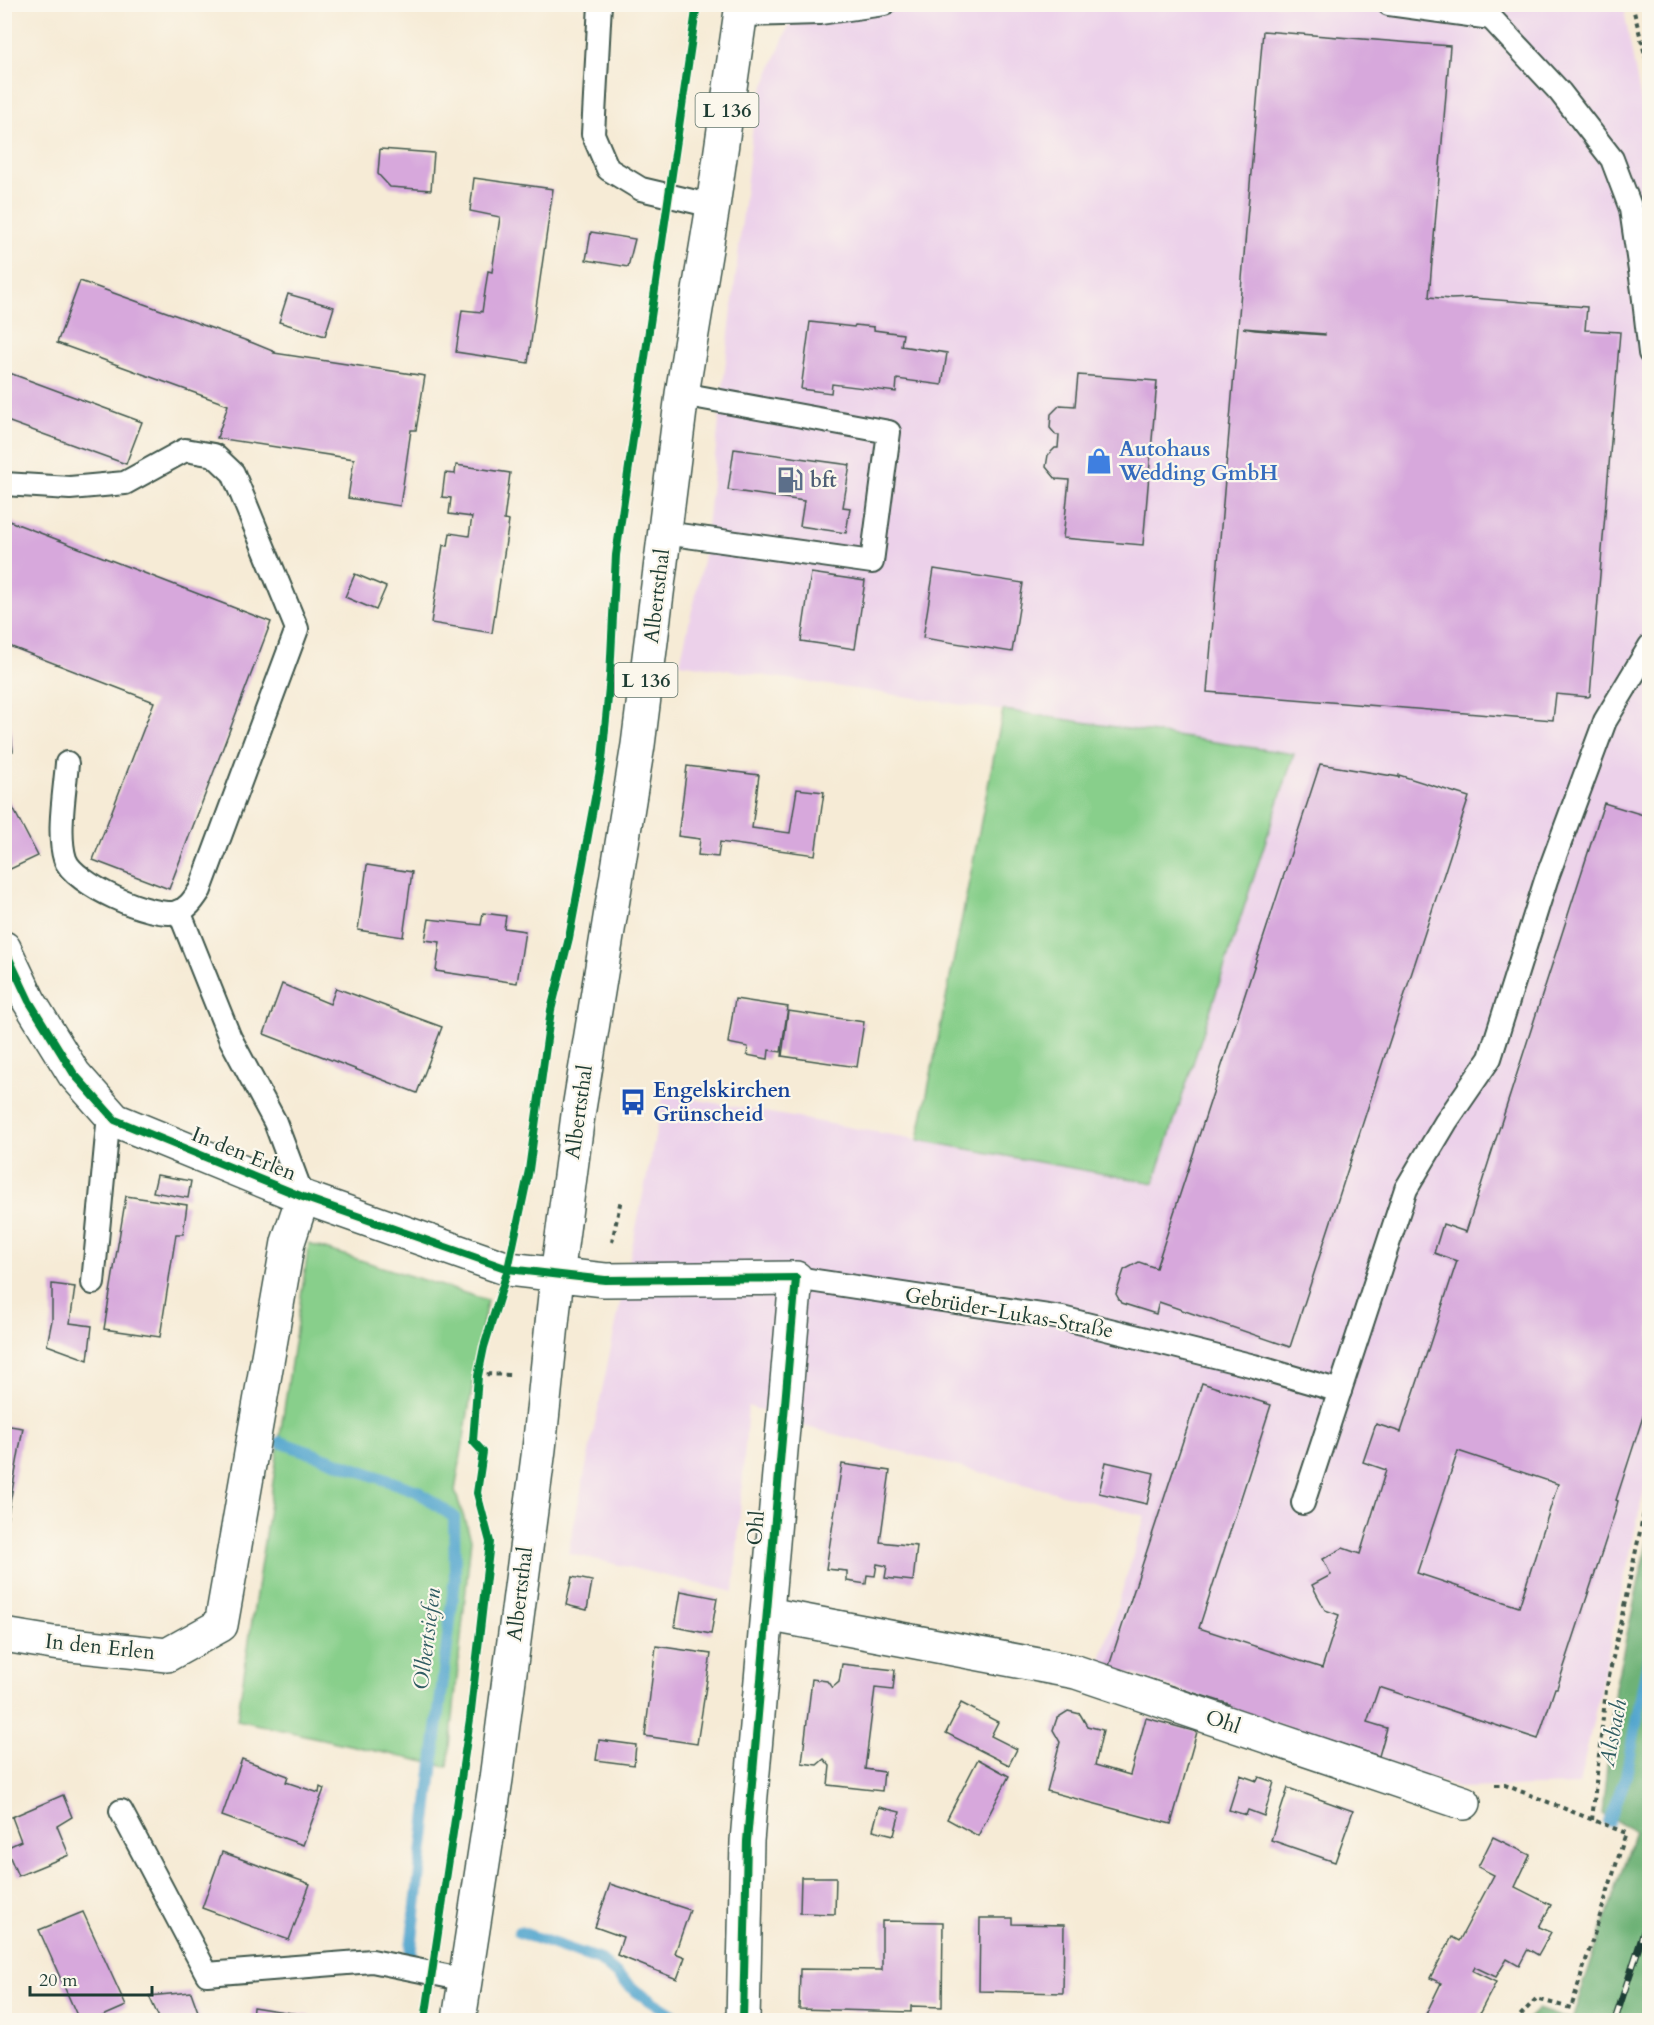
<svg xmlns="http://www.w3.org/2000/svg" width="1654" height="2025" font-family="Cardo,serif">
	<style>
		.built { fill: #ecd1ea }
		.green { fill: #88cf8b; stroke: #548660; stroke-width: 1.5 }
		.forest { fill: #6eb277; stroke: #467856; stroke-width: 1.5 }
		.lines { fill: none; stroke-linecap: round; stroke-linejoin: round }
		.stream { stroke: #53a6ce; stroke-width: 12 }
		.building { fill: #d7a8dc; fill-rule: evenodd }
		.service-casing { stroke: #3f574c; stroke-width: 26 }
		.minor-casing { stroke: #3f574c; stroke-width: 36 }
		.primary-casing { stroke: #3f574c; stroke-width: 36 }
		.path { stroke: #3f574c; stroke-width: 4; stroke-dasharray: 4.5 4.5; stroke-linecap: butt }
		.service { stroke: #fff; stroke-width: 22 }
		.minor { stroke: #fff; stroke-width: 33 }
		.primary { stroke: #fff; stroke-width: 33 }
		.rail-casing { stroke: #1f3d34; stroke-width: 7 }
		.rail { stroke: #fbf7ec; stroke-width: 4.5; stroke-dasharray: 14; stroke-linecap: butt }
		.cycleway-casing { stroke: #fbf7ec; stroke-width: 11 }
		.cycleway { stroke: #00873e; stroke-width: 8 }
		.labels { text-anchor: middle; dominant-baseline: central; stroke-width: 4.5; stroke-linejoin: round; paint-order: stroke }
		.shield { fill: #fbf7ec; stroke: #61756b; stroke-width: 1.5 }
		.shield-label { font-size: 20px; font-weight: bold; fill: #1f3d34 }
		.shop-label { font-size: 21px; font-weight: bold; fill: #366cbe; stroke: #fbf7ec; text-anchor: start }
		.service-label { font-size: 21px; font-weight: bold; fill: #4e5e75; stroke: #fbf7ec; text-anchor: start }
		.street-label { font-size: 21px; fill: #1f3d34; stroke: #fbf7ec }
		.transit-label { font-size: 21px; font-weight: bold; fill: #164399; stroke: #fbf7ec; text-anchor: start }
		.water-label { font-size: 22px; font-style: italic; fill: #2f5c62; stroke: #fbf7ec }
	</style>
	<rect width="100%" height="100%" fill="#fbf7ec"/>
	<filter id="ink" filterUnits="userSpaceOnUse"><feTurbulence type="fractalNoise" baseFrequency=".0167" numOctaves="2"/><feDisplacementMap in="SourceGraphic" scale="12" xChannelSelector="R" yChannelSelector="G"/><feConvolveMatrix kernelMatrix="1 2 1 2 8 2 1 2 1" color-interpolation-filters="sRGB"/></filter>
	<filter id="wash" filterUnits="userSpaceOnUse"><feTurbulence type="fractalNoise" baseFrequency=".008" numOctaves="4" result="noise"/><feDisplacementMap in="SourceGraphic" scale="24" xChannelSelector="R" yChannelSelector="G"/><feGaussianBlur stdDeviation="1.35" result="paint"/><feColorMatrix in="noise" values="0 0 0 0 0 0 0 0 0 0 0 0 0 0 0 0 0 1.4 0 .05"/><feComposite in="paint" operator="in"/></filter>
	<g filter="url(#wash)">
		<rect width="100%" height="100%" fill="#f6ebd6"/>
		<path class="built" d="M797,5H1623L1650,150V1463L1579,1785L1459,1788L1100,1663L1145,1516L803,1426L748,1406L734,1592L568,1553L664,1094L1154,1182L1294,754L680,663L703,561L755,108Z"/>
		<g class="green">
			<path d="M1003,710L1294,754L1154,1183L918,1140Z"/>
			<path d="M309,1244L487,1300L455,1491L471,1539L448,1767L237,1720Z"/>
		</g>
		<g class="forest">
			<path d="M1649,1535V2020H1572L1635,1831L1602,1814L1615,1688Z"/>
			<path d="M1538,2009L1570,2020H1527Z"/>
		</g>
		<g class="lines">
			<g class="stream">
				<path d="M280,1442L417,1491L454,1517L455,1578L410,1956"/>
				<path d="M1609,1821L1626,1776L1650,1650"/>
				<path d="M519,1932L600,1960L637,1992L681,2020"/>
			</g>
		</g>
		<g id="blocks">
			<g class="building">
				<path d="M1263,31L1450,46L1429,297L1451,299L1473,298L1587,307L1585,330L1620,332L1590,696L1588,697L1556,694L1553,720L1207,692ZM1243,328L1325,334V335L1255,330Z"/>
				<path d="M380,149L434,153L431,190L390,187L378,174Z"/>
				<path d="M474,178L553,189L528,363L456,352L462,310L482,312L488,271L492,272L500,217L470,211Z"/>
				<path d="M591,232L635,239L628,267L586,260Z"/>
				<path d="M80,281L253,343L275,352L274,353L425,376L416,430H411L400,506L348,498L354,459L217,438L228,405L57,343Z"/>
				<path d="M288,294L334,307L325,336L279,322Z"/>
				<path d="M810,322L854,327L855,325L874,327V330L903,334L901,346L947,353L942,385L897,379L896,392L832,384L831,393L801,389Z"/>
				<path d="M4,371L142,422L126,464L4,420Z"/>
				<path d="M1078,375L1157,381L1143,545L1063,538L1069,480L1056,479L1046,467L1048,455L1055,448H1058L1059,435H1056L1050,428L1051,414L1060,405L1075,406Z"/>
				<path d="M734,449L850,465L843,507L850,508L846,533L800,526L804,501L728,490Z"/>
				<path d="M456,465L510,473L504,520L509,521L492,633L431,623L443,545L448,546L450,533L469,536L472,517L449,514L451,498L442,497L445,473L455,474Z"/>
				<path d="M4,519L271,622L169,889L93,860L154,702L4,644Z"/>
				<path d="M934,569L1023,583L1012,652L923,638Z"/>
				<path d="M811,573L865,581L855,649L801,641Z"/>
				<path d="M355,574L386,587L376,610L345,597Z"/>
				<path d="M4,688H6L13,751H4Z"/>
				<path d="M1320,764L1399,777V775L1469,797L1290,1347L1159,1302L1156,1314L1121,1303L1116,1294L1124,1270L1139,1262L1156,1268Z"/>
				<path d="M687,766L759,775L752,828L790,833L797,789L824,792L815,855L720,842L718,857L698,855L700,839L678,836Z"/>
				<path d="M4,791L38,856L4,872Z"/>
				<path d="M1604,803L1650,817V1395L1616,1500L1618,1501L1615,1512L1557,1688H1555L1538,1739L1379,1687L1367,1722L1387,1728L1379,1756L1228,1707L1229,1704L1109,1666L1202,1383L1271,1405L1199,1628L1322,1668L1339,1615L1325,1610L1312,1585L1331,1575L1323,1559L1343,1548L1360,1554L1386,1470L1363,1462L1376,1424L1401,1432L1457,1261L1434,1253L1443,1224L1466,1232ZM1458,1451L1558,1484L1519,1607L1417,1573Z"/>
				<path d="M367,865L412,872L403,937L358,930Z"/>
				<path d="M483,913L506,916L504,928L525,931L517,983L436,971L440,942L425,940L429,919L481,925Z"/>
				<path d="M282,984L330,1004L336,988L442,1027L417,1093L264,1034Z"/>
				<path d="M735,999L788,1007L781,1052L769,1050L768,1059L747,1055L748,1047L728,1043Z"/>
				<path d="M788,1011L864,1022L857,1067L782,1056Z"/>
				<path d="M157,1175L191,1181L188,1198L153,1192Z"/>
				<path d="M126,1196L187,1205L183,1234H176L160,1337L104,1329Z"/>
				<path d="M52,1284L75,1287L70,1323L92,1326L88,1360L47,1345L52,1320Z"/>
				<path d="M4,1425L23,1428L6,1526H4Z"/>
				<path d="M1106,1462L1154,1473L1147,1504L1099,1493Z"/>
				<path d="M842,1464L890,1471L880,1542L917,1546L913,1581L885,1578L887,1566L877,1564L875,1576L867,1575L866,1584L847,1581V1571L826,1569Z"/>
				<path d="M572,1577L592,1581L587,1610L566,1605Z"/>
				<path d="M681,1591L717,1598L711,1634L675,1627Z"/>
				<path d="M656,1646L711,1654L697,1744L645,1736Z"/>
				<path d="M842,1664L895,1670L893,1690L875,1688L865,1769L884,1772L882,1791L828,1785L830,1766L824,1759L817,1765L802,1763L812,1679L827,1681L832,1688L839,1682Z"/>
				<path d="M961,1703L998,1722L991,1736L1017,1749L1009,1765L946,1733Z"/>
				<path d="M1068,1711L1080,1714L1087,1726L1103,1730L1095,1765L1130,1775L1146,1718L1197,1732L1171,1824L1047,1791L1060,1742L1053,1730L1057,1718Z"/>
				<path d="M599,1740L636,1745L634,1765L596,1760Z"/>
				<path d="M242,1759L288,1776L286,1782L319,1793L320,1787L324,1789L303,1845L222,1816Z"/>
				<path d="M978,1759L1009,1776L978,1836L947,1819Z"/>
				<path d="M1240,1775L1257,1781L1259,1777L1274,1782L1264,1816L1248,1810L1246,1815L1229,1810Z"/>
				<path d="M1288,1788L1353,1811L1335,1862L1271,1840Z"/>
				<path d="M63,1795L72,1817L57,1826L69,1855L18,1876L6,1848L21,1841L12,1817Z"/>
				<path d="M879,1807L900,1812L894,1835L873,1830Z"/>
				<path d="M1493,1837L1530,1855L1515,1887L1551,1905L1539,1927L1551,1932L1538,1955L1528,1949L1519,1966L1507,1959L1496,1977L1475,1967L1473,1971L1496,1982L1476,2020H1423L1441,1983L1430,1978L1452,1937L1459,1941L1494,1875L1478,1867Z"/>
				<path d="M222,1852L310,1884L289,1940L202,1908Z"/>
				<path d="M801,1877H836L835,1914L800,1913Z"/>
				<path d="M610,1884L690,1910L675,1953L685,1957L677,1979L617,1955L623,1937L595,1927Z"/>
				<path d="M83,1912L126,2006L94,2020H79L39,1930Z"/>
				<path d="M980,1918H1012V1924L1064,1925L1063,1993L979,1991Z"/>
				<path d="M882,1921L943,1922L942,2007L911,2006V2012L799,2009L800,1969L882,1970Z"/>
				<path d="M191,1992L201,2020H160L149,1996Z"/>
				<path d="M253,2007L310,2016V2020H252Z"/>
			</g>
		</g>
	</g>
	<g filter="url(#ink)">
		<use href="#blocks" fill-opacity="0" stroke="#3f574c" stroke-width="1.5"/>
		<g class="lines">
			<g class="service-casing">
				<g id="service">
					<path d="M600,4L593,134L608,169L641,189L713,206"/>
					<path d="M1389,4L1491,18L1560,92L1612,159L1631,209L1643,291L1650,353"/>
					<path d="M740,15L820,13L884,4"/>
					<path d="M4,484L70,488L125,483L185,450L214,455L233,473L297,629L200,890C194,899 188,909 177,912C152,919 73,884 65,859C57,834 65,790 67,763"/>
					<path d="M665,533L872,562L889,432L682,394"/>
					<path d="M179,911L230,1038L275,1122L303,1197"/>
					<path d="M796,1278L1062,1318L1254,1366L1340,1391"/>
					<path d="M93,1283L109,1114"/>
					<path d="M1303,1503L1406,1189L1446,1122L1490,1058L1546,880L1605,721L1650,646"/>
					<path d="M121,1811L207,1974L372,1961L466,1980"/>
				</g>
			</g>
			<g class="minor-casing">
				<g id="minor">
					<path d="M4,948L29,1001L74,1074L115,1120L303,1197L508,1269L605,1280L796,1278L747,1841L743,2020"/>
					<path d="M767,1614L1076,1672L1464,1803"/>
					<path d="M4,1635L53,1643L167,1655L221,1625L288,1242L303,1197"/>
				</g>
			</g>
			<g class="primary-casing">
				<path id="primary" d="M459,2020L496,1779L539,1449L557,1276L578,1115L638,745L682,394L713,206L742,4"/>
			</g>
			<g class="path">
				<path d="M1632,4L1650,74"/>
				<path d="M612,1242L621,1199"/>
				<path d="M478,1376L483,1374L511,1375"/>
				<path d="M1495,1785H1505L1626,1833L1571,2008L1536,1999L1516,2020"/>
				<path d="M1592,1820L1606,1690L1650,1485"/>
			</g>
			<use href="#service" class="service"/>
			<use href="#minor" class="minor"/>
			<use href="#primary" class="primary"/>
			<g class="rail-casing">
				<path id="rail" d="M1615,2020L1650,1913"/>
			</g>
			<use href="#rail" class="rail"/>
			<g class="cycleway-casing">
				<g id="cycleway">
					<path d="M4,948L29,1001L74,1074L115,1120L303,1197L508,1269L605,1280L796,1278L747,1841L743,2020"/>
					<path d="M425,2020L470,1719L490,1542L477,1493L483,1452L473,1441L478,1376L484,1347L508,1269L529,1170L551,1010L569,938L602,760L610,677L616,555L697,4"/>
				</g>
			</g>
			<use href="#cycleway" class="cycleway"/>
		</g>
	</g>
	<defs>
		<g id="shop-bare" transform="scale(2.07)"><path d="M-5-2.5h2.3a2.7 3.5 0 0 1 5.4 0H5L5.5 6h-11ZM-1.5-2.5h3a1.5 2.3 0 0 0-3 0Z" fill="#3f7fe0" stroke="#fbf7ec" stroke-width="2.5" paint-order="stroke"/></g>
		<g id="fuel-bare" transform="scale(2.07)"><path d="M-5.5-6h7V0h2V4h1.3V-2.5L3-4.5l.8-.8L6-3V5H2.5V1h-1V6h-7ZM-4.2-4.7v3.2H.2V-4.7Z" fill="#5c6f8a" stroke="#fbf7ec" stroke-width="2.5" paint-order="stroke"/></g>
		<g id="bus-bare" transform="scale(2.07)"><path d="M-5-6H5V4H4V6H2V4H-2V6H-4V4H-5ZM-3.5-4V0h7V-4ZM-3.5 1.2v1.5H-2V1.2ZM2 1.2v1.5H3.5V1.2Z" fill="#1a4fb4" stroke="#fbf7ec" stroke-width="2.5" paint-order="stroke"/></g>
	</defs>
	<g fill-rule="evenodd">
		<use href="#shop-bare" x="1099" y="461"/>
		<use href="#fuel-bare" x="790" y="480"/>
		<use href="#bus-bare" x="633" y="1102"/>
	</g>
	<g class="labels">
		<g class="shield">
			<rect x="695.5" y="93" width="63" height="34" rx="4.5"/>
			<rect x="614.5" y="663" width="63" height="34" rx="4.5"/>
		</g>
		<g class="shield-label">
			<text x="727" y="110">L 136</text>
			<text x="646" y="680">L 136</text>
		</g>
		<g class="shop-label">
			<text x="1119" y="449">Autohaus<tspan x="1119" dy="24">Wedding GmbH</tspan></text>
		</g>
		<g class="service-label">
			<text x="810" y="480">bft</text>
		</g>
		<g class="street-label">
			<text transform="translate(657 596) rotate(-83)">Albertsthal</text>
			<text transform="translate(579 1112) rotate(-82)">Albertsthal</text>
			<text transform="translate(244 1154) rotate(22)">In den Erlen</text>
			<text transform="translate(1009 1313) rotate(10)">Gebrüder-Lukas-Straße</text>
			<text transform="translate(756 1528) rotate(-85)">Ohl</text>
			<text transform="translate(520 1594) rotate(-83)">Albertsthal</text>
			<text transform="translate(100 1647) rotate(6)">In den Erlen</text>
			<text transform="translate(1223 1722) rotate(19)">Ohl</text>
		</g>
		<g class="transit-label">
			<text x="653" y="1090">Engelskirchen<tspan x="653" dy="24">Grünscheid</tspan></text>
		</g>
		<g class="water-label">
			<text transform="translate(427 1639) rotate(-83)">Olbertsiefen</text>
			<text transform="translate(1613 1733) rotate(-79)">Alsbach</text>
		</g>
	</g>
	<rect width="1654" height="2025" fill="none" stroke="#fbf7ec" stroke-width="24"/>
	<path d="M30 1986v9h122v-9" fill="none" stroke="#1f3d34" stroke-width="3"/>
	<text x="39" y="1986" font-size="18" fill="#1f3d34" stroke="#fbf7ec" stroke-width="4.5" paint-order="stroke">20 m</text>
</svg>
